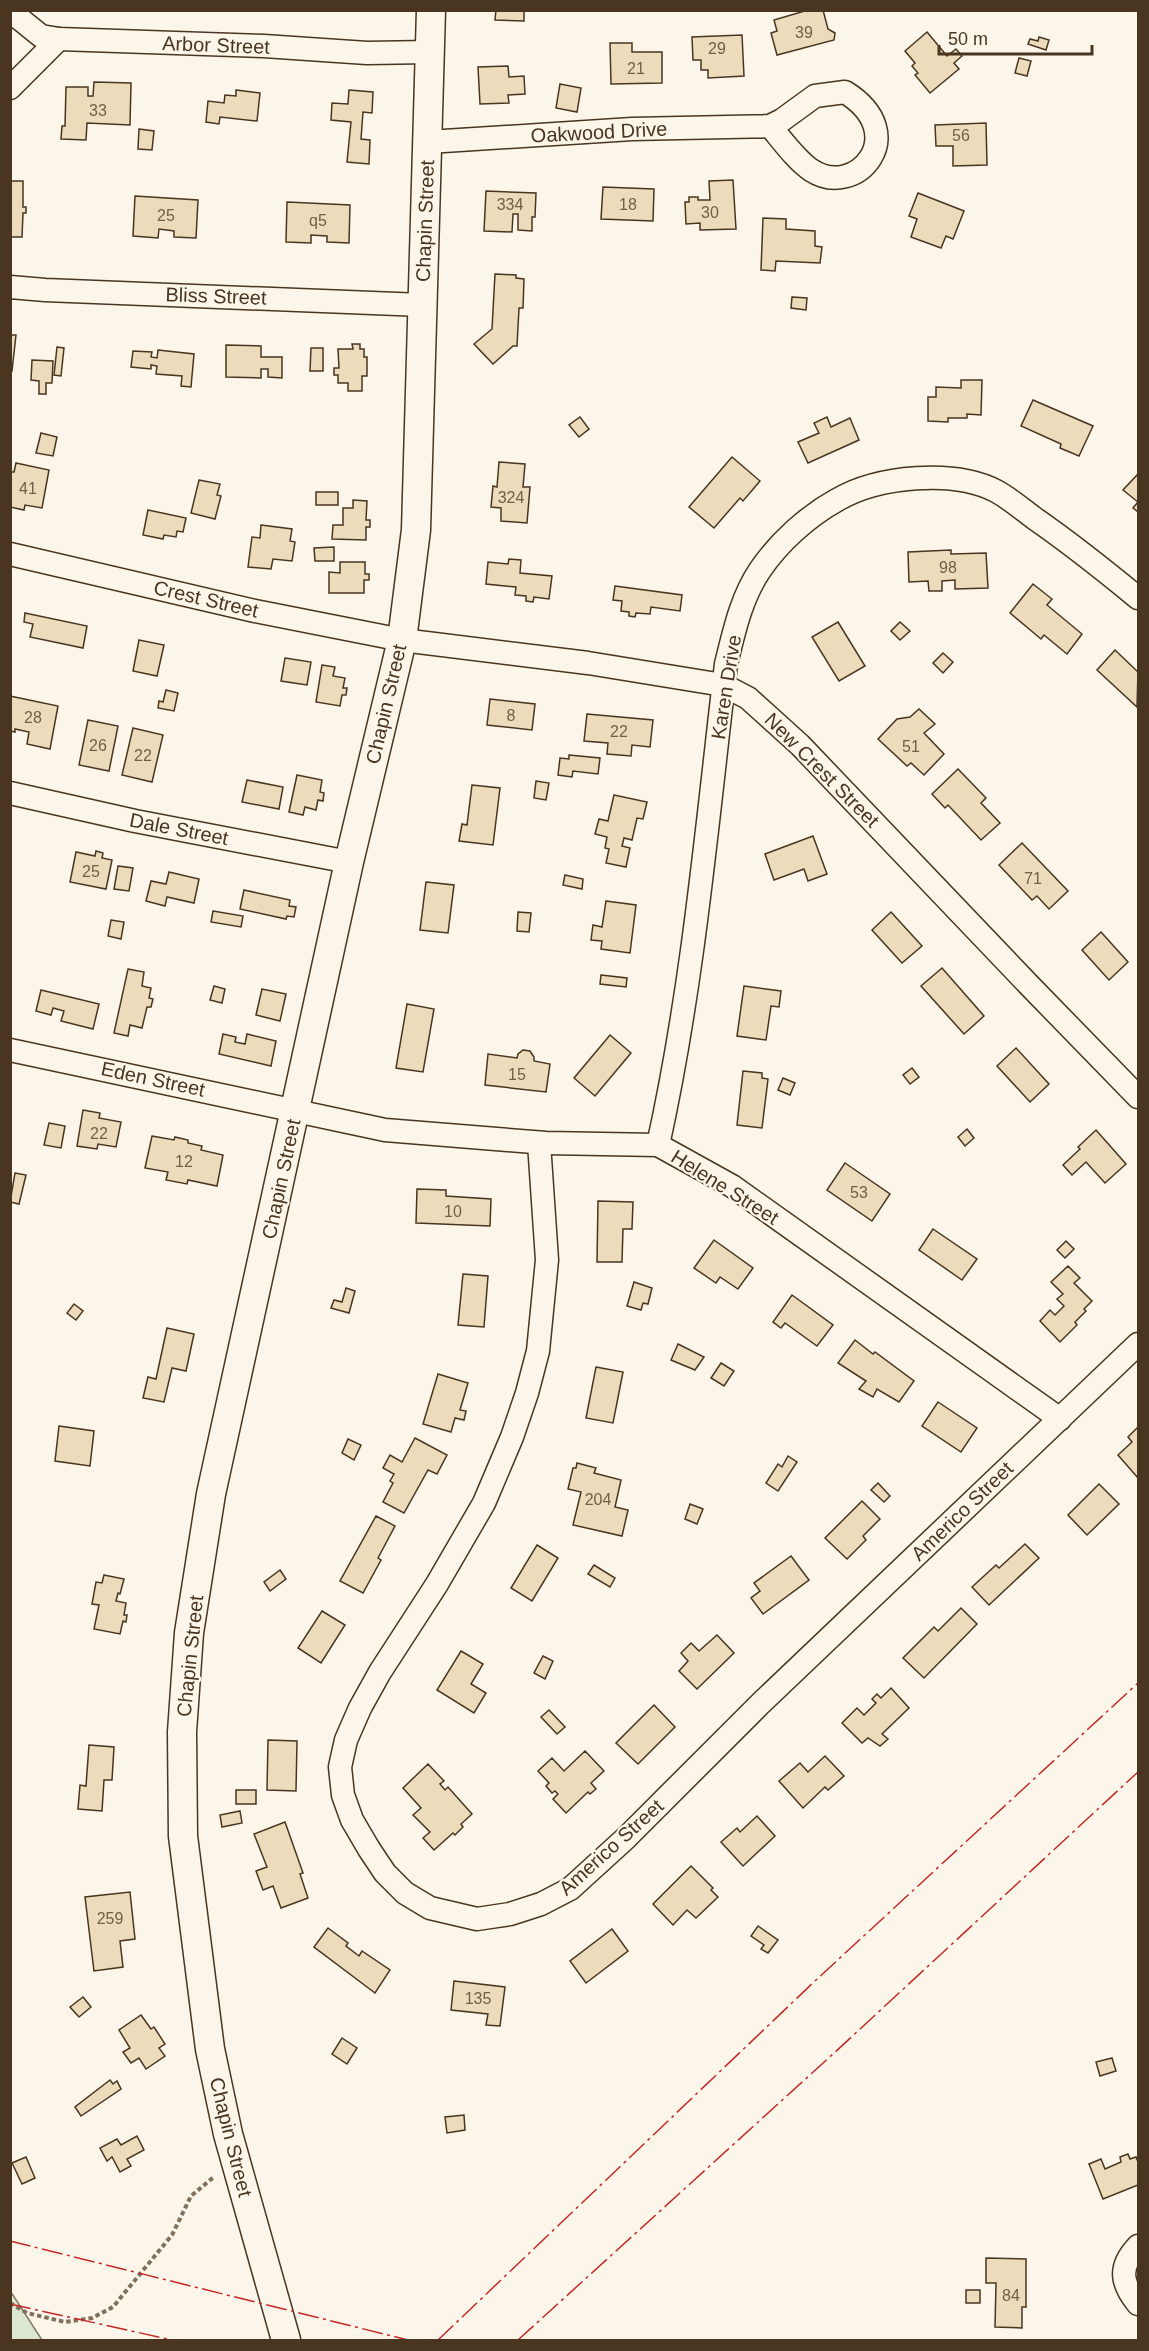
<svg xmlns="http://www.w3.org/2000/svg" width="1149" height="2351" font-family="Helvetica,sans-serif">
	<style>
		.green { fill: #dce7d0; stroke: #887966; stroke-width: 1.5 }
		.building { fill: #ecdcbc; stroke: #4a3520; stroke-width: 1.5 }
		.lines { fill: none; stroke-linecap: round; stroke-linejoin: round }
		.minor-casing { stroke: #4a3520; stroke-width: 25 }
		.major-casing { stroke: #4a3520; stroke-width: 31 }
		.path { stroke: #7f6f5c; stroke-width: 4; stroke-dasharray: 4.5 3; stroke-linecap: butt }
		.minor { stroke: #fbf6e9; stroke-width: 22 }
		.major { stroke: #fbf6e9; stroke-width: 28 }
		.power { stroke: #c62828; stroke-width: 1.5; stroke-dasharray: 21 4.5 3 4.5; stroke-linecap: butt }
		.labels { text-anchor: middle; dominant-baseline: central; stroke-width: 4.5; stroke-linejoin: round; paint-order: stroke }
		.number-label { font-size: 16px; fill: #725f47 }
		.street-label { font-size: 20px; fill: #4a3520; stroke: #fbf6e9 }
	</style>
	<rect width="100%" height="100%" fill="#fbf6e9"/>
	<path class="green" d="M10,2292H11L42,2340H11Z"/>
	<g class="building">
		<path d="M496,10H524V21L495,20Z"/>
		<path d="M808,10H823L828,29L835,33L834,40L777,55L771,33L777,31L774,20Z"/>
		<path d="M927,32L947,56L956,49L962,56L954,63L959,69L930,93L915,75L918,73L912,66L915,63L905,51Z"/>
		<path d="M742,35L744,76L708,78V70H701V60H693L692,37Z"/>
		<path d="M1039,37L1049,40L1046,50L1028,44L1030,39L1038,41Z"/>
		<path d="M610,43H632V52H662V83L611,84Z"/>
		<path d="M1019,58L1031,61L1027,76L1015,73Z"/>
		<path d="M508,66L509,77L524,76L525,94L508,95L509,103L480,104L478,67Z"/>
		<path d="M94,82L131,83L130,125L87,123L86,140L61,139L62,126H65L66,87H88V96H93Z"/>
		<path d="M560,84L581,88L577,112L556,108Z"/>
		<path d="M236,90L260,93L257,121L220,117L219,124L206,122L208,101L224,103L225,95L236,96Z"/>
		<path d="M349,90L373,92L372,113L363,112L361,139L370,140L369,164L347,162L351,122L331,120L332,103L348,104Z"/>
		<path d="M986,123L987,165L953,166V146H936L935,125Z"/>
		<path d="M139,129L154,131L152,150L138,149Z"/>
		<path d="M733,180L736,229L700,230V223L686,224L685,202H689V197H698V200H710L709,181Z"/>
		<path d="M10,181H23V207H26V213H23L22,237H10Z"/>
		<path d="M603,187L654,189L653,221L601,219Z"/>
		<path d="M486,191L536,193L535,217H532V231L518,230V214H513L512,232L484,231Z"/>
		<path d="M918,193L964,211L953,239L946,236L941,248L911,237L917,219L909,216Z"/>
		<path d="M135,196L198,200L196,238L174,237V231L159,229L158,238L133,236Z"/>
		<path d="M287,202L350,205L349,243L327,242V236L311,235V243L286,242Z"/>
		<path d="M763,218L786,219V229L815,231V246L822,247L820,263L776,261L775,271L761,270Z"/>
		<path d="M495,274L516,275V278L524,279L523,308H519L517,346H513L493,364L474,344L492,329Z"/>
		<path d="M792,297L807,298L806,310L791,308Z"/>
		<path d="M10,335H16L12,371H10Z"/>
		<path d="M352,344H360V349H364V357H367V376H362V391H348V383H338V375H334V368H339L338,349H353Z"/>
		<path d="M226,345L261,346V357H282V378L268,377V369H261V378L226,377Z"/>
		<path d="M57,347L64,348L61,376L54,375Z"/>
		<path d="M311,348H323V371H310Z"/>
		<path d="M158,350L194,354L191,387L181,386L182,376L156,374L157,366L151,365V369L131,367L133,351L152,352L151,357L157,358Z"/>
		<path d="M32,360L53,361L52,383H46V394H39V381L31,380Z"/>
		<path d="M961,380H982L981,415L967,414V418H948V422L928,421V397H936V387L961,388Z"/>
		<path d="M1033,400L1093,426L1079,456L1060,448L1061,444L1021,426Z"/>
		<path d="M580,417L589,429L579,437L569,425Z"/>
		<path d="M827,417L831,427L850,418L859,440L808,463L798,442L819,433L814,423Z"/>
		<path d="M41,433L57,437L53,456L36,453Z"/>
		<path d="M732,457L760,481L743,501L740,498L714,528L689,507Z"/>
		<path d="M499,462L525,464L523,487H530L527,523L501,521V508L491,507L493,486L497,487Z"/>
		<path d="M16,463L49,470L42,508L25,505L24,510L10,507V472H14Z"/>
		<path d="M1138,474V512L1133,508L1138,502L1123,490Z"/>
		<path d="M199,480L220,484L217,495L221,496L215,519L191,513Z"/>
		<rect x="316" y="492" width="22" height="13"/>
		<path d="M353,500L367,501L366,520H370V527H366V540L332,539L333,525H343V508H353Z"/>
		<path d="M148,510L186,518L183,532L177,531L176,537L164,535L163,539L143,535Z"/>
		<path d="M261,525L292,529L290,541L295,542L292,561L273,559L271,569L248,567L252,537L260,538Z"/>
		<path d="M334,547V561H315L314,548Z"/>
		<path d="M951,550V554L986,553L988,588L955,589V580L942,581V591H929L928,581L909,582L908,552Z"/>
		<path d="M509,559L521,560L520,573L552,576L549,599L534,597L533,602L526,601V596L515,595L516,587L486,584L488,562L508,564Z"/>
		<path d="M340,562H365V574H369V580H364V593H329V572L340,573Z"/>
		<path d="M1033,584L1052,599L1047,605L1082,634L1067,654L1044,635L1041,639L1010,613Z"/>
		<path d="M615,586L682,595L680,611L651,607L650,614L636,613L635,617L629,616V612L621,611L622,601L613,600Z"/>
		<path d="M25,613L87,626L83,648L30,637L33,624L24,622Z"/>
		<path d="M838,622L865,666L839,681L812,637Z"/>
		<path d="M900,622L910,631L900,640L891,631Z"/>
		<path d="M139,640L164,645L157,676L133,671Z"/>
		<path d="M1115,650L1138,672L1137,707L1097,670Z"/>
		<path d="M943,653L953,662L943,673L933,663Z"/>
		<path d="M285,658L311,662L307,685L281,681Z"/>
		<path d="M322,665L335,667L333,676L345,678L343,688H347L346,695H342L340,706L316,702Z"/>
		<path d="M166,690L178,693L174,711L158,708L159,701L163,702Z"/>
		<path d="M10,696L58,706L50,749L27,744L29,732L15,729V732L10,731Z"/>
		<path d="M490,699L535,704L532,730L487,725Z"/>
		<path d="M919,709L935,724L924,733L944,754L924,775L911,763L907,766L878,739L897,719L910,717Z"/>
		<path d="M587,714L653,720L650,747L632,745L631,756L607,754L608,743L584,741Z"/>
		<path d="M88,720L118,726L109,771L79,765Z"/>
		<path d="M133,728L163,735L152,782L122,775Z"/>
		<path d="M569,755L600,758L598,774L573,771L572,777L558,775L560,758L569,759Z"/>
		<path d="M958,769L986,798L981,803L1000,823L981,840L948,805L945,808L932,794Z"/>
		<path d="M297,775L322,780L320,792L324,793L323,801L318,800L316,810L305,807L303,815L289,812Z"/>
		<path d="M247,780L283,787L279,809L242,802Z"/>
		<path d="M536,781L549,783L546,800L534,798Z"/>
		<path d="M472,785L500,788L493,845L459,841L462,824L467,825Z"/>
		<path d="M614,795L647,802L643,819L637,818L632,840L624,838L622,846L630,848L626,867L606,863L609,849L605,848L607,837L595,834L599,819L608,821Z"/>
		<path d="M813,836L827,874L808,881L804,869L774,880L765,854Z"/>
		<path d="M1022,843L1068,891L1049,909L1037,896L1032,900L999,865Z"/>
		<path d="M96,851L103,853L102,858L112,860L106,889L70,882L76,852L95,856Z"/>
		<path d="M118,866L133,868L129,891L114,889Z"/>
		<path d="M169,872L199,879L194,903L167,897L165,906L146,901L151,881L166,884Z"/>
		<path d="M565,875L583,879L582,889L563,885Z"/>
		<path d="M426,882L454,885L448,933L420,930Z"/>
		<path d="M244,890L290,900L289,906L296,907L294,917L287,916L286,919L240,909Z"/>
		<path d="M606,901L636,905L630,953L601,949L602,941L591,940L593,925L602,927Z"/>
		<path d="M213,911L243,916L241,927L211,922Z"/>
		<path d="M518,912L531,913L529,932L517,931Z"/>
		<path d="M891,912L922,946L902,963L872,930Z"/>
		<path d="M111,920L124,922L121,939L108,936Z"/>
		<path d="M1101,932L1128,962L1109,980L1082,950Z"/>
		<path d="M942,968L984,1016L964,1034L921,986Z"/>
		<path d="M128,969L144,972L142,986L151,988L149,998L153,999L151,1007H147L142,1028L130,1025L128,1036L114,1033Z"/>
		<path d="M601,975L627,978L626,987L600,984Z"/>
		<path d="M214,986L225,989L222,1003L210,1000Z"/>
		<path d="M744,986L781,991L779,1007L771,1006L766,1040L737,1036Z"/>
		<path d="M262,989L286,994L280,1021L256,1015Z"/>
		<path d="M41,990L99,1004L93,1029L61,1021L64,1011L53,1008L51,1015L36,1011Z"/>
		<path d="M407,1004L434,1009L423,1072L396,1068Z"/>
		<path d="M223,1034L236,1037L235,1042L245,1044L247,1034L276,1041L271,1066L219,1054Z"/>
		<path d="M610,1035L631,1053L595,1096L574,1078Z"/>
		<path d="M1016,1048L1049,1084L1030,1102L997,1066Z"/>
		<path d="M523,1050L530,1051L534,1057V1061L550,1064L546,1092L485,1085L488,1054L517,1058L518,1054Z"/>
		<path d="M912,1068L919,1077L910,1084L903,1075Z"/>
		<path d="M743,1071L762,1073V1078L768,1079L762,1128L737,1125Z"/>
		<path d="M783,1078L795,1083L790,1095L778,1090Z"/>
		<path d="M83,1110L100,1113L99,1118L121,1122L116,1147L98,1144L97,1149L77,1146Z"/>
		<path d="M49,1123L65,1126L61,1148L44,1145Z"/>
		<path d="M967,1129L974,1138L965,1146L958,1137Z"/>
		<path d="M1096,1130L1126,1164L1105,1183L1086,1162L1072,1175L1063,1165L1080,1149L1078,1147Z"/>
		<path d="M152,1136L174,1140L175,1137L188,1140V1143L202,1146L201,1150L223,1155L217,1186L188,1180L187,1184L166,1180L168,1172L145,1168Z"/>
		<path d="M845,1163L890,1194L872,1221L827,1190Z"/>
		<path d="M15,1173L26,1175L19,1204L10,1202Z"/>
		<path d="M417,1189L446,1190V1196L491,1199L490,1226L416,1223Z"/>
		<path d="M598,1201L633,1202L632,1229H623L622,1262H597Z"/>
		<path d="M933,1229L977,1259L962,1280L919,1250Z"/>
		<path d="M714,1240L753,1268L738,1289L720,1277L716,1283L694,1268Z"/>
		<path d="M1066,1241L1074,1249L1065,1258L1057,1250Z"/>
		<path d="M1068,1266L1080,1278L1074,1283L1092,1301L1084,1309L1086,1311L1075,1322L1077,1325L1060,1342L1040,1321L1050,1310L1055,1315L1064,1306L1057,1299L1063,1294L1051,1282Z"/>
		<path d="M463,1274L488,1276L484,1327L458,1325Z"/>
		<path d="M634,1282L652,1288L648,1304L643,1303L641,1310L627,1306Z"/>
		<path d="M346,1288L355,1291L349,1313L331,1308L334,1300L342,1302Z"/>
		<path d="M792,1295L833,1325L817,1346L785,1323L781,1328L773,1322Z"/>
		<path d="M74,1304L83,1311L76,1320L67,1313Z"/>
		<path d="M167,1328L194,1334L186,1371L172,1368L164,1402L143,1398L148,1377L156,1379Z"/>
		<path d="M855,1340L873,1354L875,1352L914,1381L899,1402L877,1389L873,1397L859,1389L866,1381L838,1363Z"/>
		<path d="M678,1344L704,1357L695,1370L671,1360Z"/>
		<path d="M721,1363L734,1371L724,1386L711,1378Z"/>
		<path d="M596,1367L623,1372L613,1423L586,1418Z"/>
		<path d="M438,1374L468,1383L460,1410L466,1411L464,1420L455,1418L451,1432L423,1424Z"/>
		<path d="M938,1402L977,1428L961,1452L922,1426Z"/>
		<path d="M59,1426L94,1431L90,1466L55,1461Z"/>
		<path d="M1138,1427V1478L1118,1455L1132,1442L1128,1437Z"/>
		<path d="M415,1438L447,1455L437,1474L428,1470L404,1513L383,1502L393,1483L390,1481L394,1474L383,1468L390,1455L402,1462Z"/>
		<path d="M348,1439L361,1445L354,1460L342,1453Z"/>
		<path d="M788,1456L797,1462L778,1491L766,1483L778,1464L782,1467Z"/>
		<path d="M577,1463L596,1468L594,1473L621,1480L615,1507L628,1510L622,1536L573,1525L581,1492L568,1489L573,1468H576Z"/>
		<path d="M878,1483L890,1496L884,1502L871,1490Z"/>
		<path d="M1099,1484L1119,1504L1087,1535L1068,1515Z"/>
		<path d="M862,1501L880,1519L863,1536L866,1540L847,1559L825,1538Z"/>
		<path d="M690,1504L703,1509L697,1524L685,1519Z"/>
		<path d="M376,1516L395,1526L378,1558L381,1560L363,1593L340,1581Z"/>
		<path d="M1025,1544L1039,1558L989,1605L972,1587L996,1565L999,1568Z"/>
		<path d="M537,1545L558,1558L532,1601L511,1588Z"/>
		<path d="M791,1556L809,1580L763,1614L751,1598L760,1591L754,1583Z"/>
		<path d="M594,1565L615,1578L610,1587L588,1574Z"/>
		<path d="M280,1570L286,1579L270,1591L264,1582Z"/>
		<path d="M104,1575L124,1579L120,1594L118,1593L116,1601L126,1603L124,1615H127L126,1622L123,1621L120,1634L94,1629L99,1605L92,1604L96,1582L102,1583Z"/>
		<path d="M961,1608L977,1624L924,1678L903,1658L934,1627L938,1631Z"/>
		<path d="M322,1611L345,1625L321,1663L298,1648Z"/>
		<path d="M717,1635L734,1653L697,1689L679,1671L688,1661L681,1653L691,1643L699,1651Z"/>
		<path d="M461,1651L483,1664L471,1684L486,1693L474,1713L437,1690Z"/>
		<path d="M543,1656L553,1661L545,1679L534,1673Z"/>
		<path d="M891,1688L909,1708L882,1734L888,1739L880,1746L868,1738L862,1743L842,1723L857,1708L864,1715L876,1703L872,1699L877,1694L881,1698Z"/>
		<path d="M654,1705L675,1727L638,1764L616,1743Z"/>
		<path d="M549,1710L565,1727L557,1734L541,1717Z"/>
		<path d="M268,1740L297,1741L296,1791L267,1790Z"/>
		<path d="M89,1745L114,1747L112,1780H104L102,1811L78,1809L80,1785L86,1786Z"/>
		<path d="M585,1751L604,1771L591,1783L596,1789L590,1794L588,1792L566,1813L553,1799L558,1794L555,1791L552,1793L546,1786L549,1783L538,1771L552,1758L564,1771Z"/>
		<path d="M825,1756L844,1776L828,1790L825,1787L803,1808L779,1781L800,1763L808,1772Z"/>
		<path d="M428,1764L444,1781L440,1784L445,1790L448,1787L472,1814L461,1824L463,1827L455,1835L453,1833L434,1850L423,1838L430,1832L413,1815L421,1808L403,1788Z"/>
		<rect x="236" y="1790" width="20" height="14"/>
		<path d="M240,1811L242,1823L222,1827L220,1815Z"/>
		<path d="M757,1816L775,1836L743,1866L721,1842L737,1828L740,1832Z"/>
		<path d="M285,1822L303,1873L300,1874L308,1898L281,1908L273,1886L263,1890L256,1871L267,1867L254,1834Z"/>
		<path d="M691,1866L713,1888L711,1890L718,1897L696,1918L687,1910L673,1925L653,1904Z"/>
		<path d="M130,1892L135,1939L120,1941L123,1967L94,1971L85,1897Z"/>
		<path d="M758,1926L778,1940L768,1953L761,1949L764,1945L751,1936Z"/>
		<path d="M328,1928L348,1943L346,1946L359,1956L362,1951L390,1970L375,1993L314,1947Z"/>
		<path d="M612,1929L628,1951L586,1983L570,1961Z"/>
		<path d="M454,1981L505,1987L500,2026L486,2025L488,2014L451,2010Z"/>
		<path d="M83,1997L91,2007L79,2017L70,2007Z"/>
		<path d="M141,2015L151,2029L154,2027L165,2044L159,2048L165,2056L146,2069L139,2058L131,2063L123,2052L130,2048L119,2030Z"/>
		<path d="M342,2038L357,2048L347,2064L332,2054Z"/>
		<path d="M1112,2058L1116,2071L1100,2076L1096,2062Z"/>
		<path d="M110,2080L113,2084L117,2081L121,2089L81,2116L75,2107Z"/>
		<path d="M464,2115L465,2130L447,2133L445,2117Z"/>
		<path d="M137,2136L144,2150L127,2159L131,2166L120,2172L112,2157L107,2161L100,2148L117,2139L121,2145Z"/>
		<path d="M1128,2154L1130,2159L1136,2157L1138,2162V2185L1103,2199L1089,2164L1101,2159L1105,2169L1121,2162L1120,2157Z"/>
		<path d="M26,2157L35,2178L22,2184L12,2163Z"/>
		<path d="M986,2258L1026,2259V2307H1022V2328L995,2327L996,2283H986Z"/>
		<rect x="966" y="2290" width="14" height="13"/>
	</g>
	<g class="lines">
		<g class="minor-casing">
			<g id="minor">
				<path d="M10,11L41,36L59,39L264,46L367,53L430,52"/>
				<path d="M10,88L59,39"/>
				<path d="M428,142L632,129L770,126L782,120L815,96L845,92C913,134 856,200 811,170C797,161 781,139 770,126"/>
				<path d="M10,287L45,290L422,305"/>
				<path d="M10,554L255,611L402,640L588,663L723,685L748,698L800,745L1029,985L1138,1097"/>
				<path d="M10,793L135,821L349,862"/>
				<path d="M10,1050L385,1130L546,1143L658,1145L732,1186L1060,1419"/>
				<path d="M539,1143L547,1260L538,1351L527,1393L512,1437L484,1503L437,1584L380,1672L360,1708L346,1740L340,1767L343,1795L352,1820L369,1849L385,1873L405,1893L430,1908L477,1919L510,1914L541,1904L570,1889L626,1838L760,1704L1138,1344"/>
				<path d="M658,1145C693,987 707,824 726,664C734,632 741,598 760,570C779,542 808,516 837,500C878,476 954,469 996,491C1009,498 1022,509 1034,518C1070,543 1104,570 1138,598"/>
				<path d="M1138,2246C1118,2267 1121,2283 1138,2304"/>
			</g>
		</g>
		<g class="major-casing">
			<path id="major" d="M286,2340L228,2134L210,2049L183,1836L182,1732L189,1633L211,1494L349,862L402,640L416,530L431,10"/>
		</g>
		<path class="path" d="M10,2303L27,2313L65,2322L92,2318L113,2307L172,2235L191,2196L215,2176"/>
		<use href="#minor" class="minor"/>
		<use href="#major" class="major"/>
		<g class="power">
			<path d="M10,2241L408,2340"/>
			<path d="M10,2304L172,2340"/>
			<path d="M438,2340L816,1980L1138,1683"/>
			<path d="M518,2340L833,2054L1138,1772"/>
		</g>
	</g>
	<g class="labels">
		<g class="number-label">
			<text x="804" y="32">39</text>
			<text x="717" y="48">29</text>
			<text x="636" y="68">21</text>
			<text x="98" y="110">33</text>
			<text x="961" y="135">56</text>
			<text x="510" y="204">334</text>
			<text x="628" y="204">18</text>
			<text x="710" y="212">30</text>
			<text x="166" y="215">25</text>
			<text x="318" y="220">q5</text>
			<text x="28" y="488">41</text>
			<text x="511" y="497">324</text>
			<text x="948" y="567">98</text>
			<text x="511" y="715">8</text>
			<text x="33" y="717">28</text>
			<text x="619" y="731">22</text>
			<text x="98" y="745">26</text>
			<text x="911" y="746">51</text>
			<text x="143" y="755">22</text>
			<text x="91" y="871">25</text>
			<text x="1033" y="878">71</text>
			<text x="517" y="1074">15</text>
			<text x="99" y="1133">22</text>
			<text x="184" y="1161">12</text>
			<text x="859" y="1192">53</text>
			<text x="453" y="1211">10</text>
			<text x="598" y="1499">204</text>
			<text x="110" y="1918">259</text>
			<text x="478" y="1998">135</text>
			<text x="1011" y="2295">84</text>
		</g>
		<g class="street-label">
			<text transform="translate(216 45) rotate(2)">Arbor Street</text>
			<text transform="translate(599 132) rotate(-3)">Oakwood Drive</text>
			<text transform="translate(425 221) rotate(-88)">Chapin Street</text>
			<text transform="translate(216 296) rotate(2)">Bliss Street</text>
			<text transform="translate(206 599) rotate(13)">Crest Street</text>
			<text transform="translate(726 687) rotate(-81)">Karen Drive</text>
			<text transform="translate(386 704) rotate(-77)">Chapin Street</text>
			<text transform="translate(822 770) rotate(45)">New Crest Street</text>
			<text transform="translate(179 829) rotate(11)">Dale Street</text>
			<text transform="translate(153 1079) rotate(12)">Eden Street</text>
			<text transform="translate(281 1179) rotate(-78)">Chapin Street</text>
			<text transform="translate(725 1187) rotate(32)">Helene Street</text>
			<text transform="translate(962 1511) rotate(-44)">Americo Street</text>
			<text transform="translate(190 1656) rotate(-84)">Chapin Street</text>
			<text transform="translate(611 1847) rotate(-42)">Americo Street</text>
			<text transform="translate(231 2137) rotate(76)">Chapin Street</text>
		</g>
	</g>
	<rect width="1149" height="2351" fill="none" stroke="#4a3520" stroke-width="24"/>
	<path d="M939 45v9h153v-9" fill="none" stroke="#4a3520" stroke-width="3"/>
	<text x="948" y="45" font-size="18" fill="#4a3520" stroke="#fbf6e9" stroke-width="4.5" paint-order="stroke">50 m</text>
</svg>
